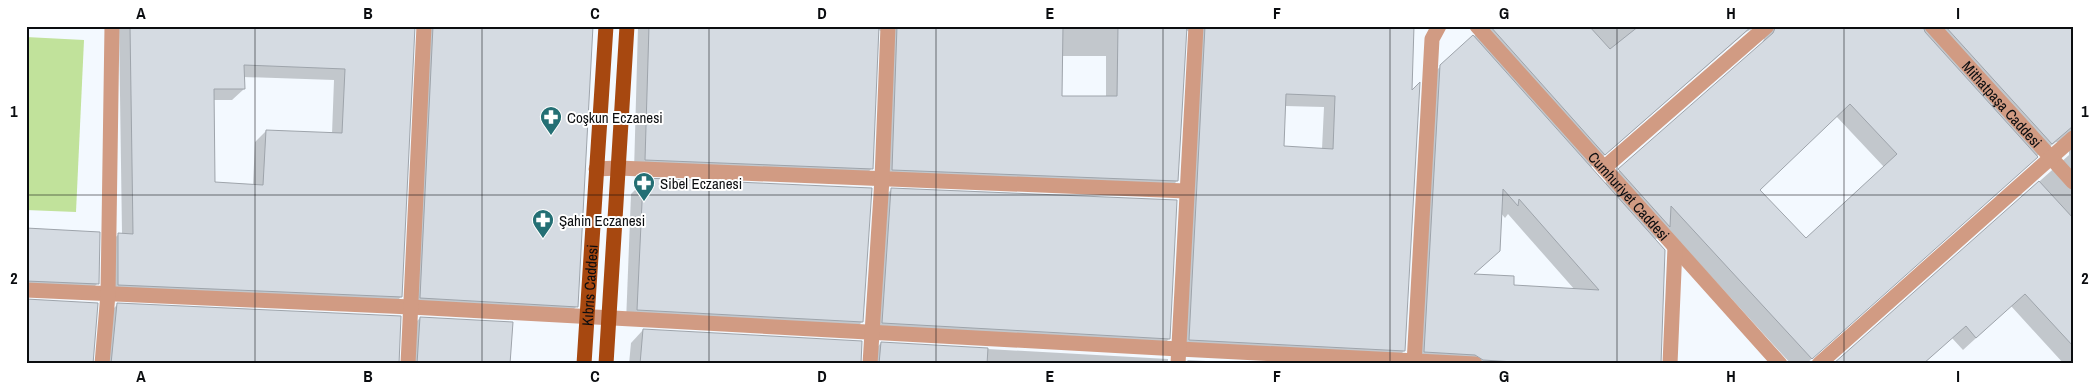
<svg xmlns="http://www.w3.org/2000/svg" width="2099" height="390" font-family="'Archivo Narrow',sans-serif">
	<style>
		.green { fill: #c1e29b }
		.shadow { fill: #0003; fill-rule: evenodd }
		.building { fill: #d5dbe2; stroke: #9ea4ab; fill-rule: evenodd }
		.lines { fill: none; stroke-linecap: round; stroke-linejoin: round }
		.minor { stroke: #d19b83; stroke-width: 15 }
		.major { stroke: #a74810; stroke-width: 15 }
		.grid { fill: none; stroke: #0b0d10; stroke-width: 1; stroke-opacity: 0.55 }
		.labels { text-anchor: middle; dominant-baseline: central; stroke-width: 4; stroke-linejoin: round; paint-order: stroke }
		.street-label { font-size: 15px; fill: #0b0d10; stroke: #fff }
		.poi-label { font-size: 15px; fill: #0b0d10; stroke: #fff; text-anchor: start }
		.neatline { fill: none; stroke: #0b0d10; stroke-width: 2 }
		.grid-label { font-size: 16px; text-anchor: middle; font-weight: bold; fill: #0b0d10 }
	</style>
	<rect width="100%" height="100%" fill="#f3f9ff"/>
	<path class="green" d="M26,37L84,40L76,212L26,210Z"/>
	<g class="shadow">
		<path d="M119,26H592L577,306L565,318L410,309L418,30L413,28L401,297L389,308L107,296V245L119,234H122ZM243,77L334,80L332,134L266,131L255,142L253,185L214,184L213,100H232L244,89Z"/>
		<path d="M638,26H1413L1404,351L1392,363L1177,352L1192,34L1185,29L1177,181L1165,193L880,181L884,33L877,29L872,168L860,181L634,171ZM1061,56H1106V97H1060ZM1285,106L1324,107L1322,149L1283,147Z"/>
		<path d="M1485,26H2056L2073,34V364H2064L2011,306L1963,350L1952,338L1926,361L1928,364H1835L2069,155V149L2067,144L2056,142L2037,156L1806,364H1791L1667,228L1655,240L1660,364H1412L1428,78ZM1752,29L1761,32L1764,39L1761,45L1604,184L1590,168L1746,32ZM1836,116L1884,167L1806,240L1759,190ZM1500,212L1505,218L1508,214L1575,290L1512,286L1473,275L1499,251Z"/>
		<path d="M645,180L862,322L850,334L626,322L631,194Z"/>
		<path d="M891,190L1169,339L1157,350L871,334L880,201Z"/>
		<path d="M26,229L98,283L85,296L26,293Z"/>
		<path d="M117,305L397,364H101L105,317Z"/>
		<path d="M420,318L509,364H406L408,330Z"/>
		<path d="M643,330L860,364H629L631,343Z"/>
		<path d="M881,343L1168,359V364H868L869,356Z"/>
		<path d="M1188,360L1260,364H1184Z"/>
	</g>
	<g class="building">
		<path d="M130,26H415L402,297L118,285V233L133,234ZM244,65L345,69L342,133L266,130L263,185L215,182L214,89H245Z"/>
		<path d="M433,26H593L578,307L420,298Z"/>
		<path d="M649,26H879L873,169L645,160Z"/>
		<path d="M897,26H1063L1062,96H1117L1118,26H1187L1178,181L892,170Z"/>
		<path d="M1205,26H1414L1412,90L1420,82L1405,351L1189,340ZM1286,94L1335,96L1333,149L1284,146Z"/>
		<path d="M1490,26H1589L1610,49L1639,26H1752L1605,155Z"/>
		<path d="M1776,26H1923L1925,32L2038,157L1812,359L1671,206L1670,227L1618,169L1773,33ZM1850,104L1897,154L1806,238L1760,190Z"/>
		<path d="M1945,26H2073V126L2052,144Z"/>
		<path d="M1473,35L1665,250L1661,364H1545L1483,360L1475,355L1424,352L1440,65ZM1503,189L1518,206L1519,199L1599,290L1514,285V276L1474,274L1500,251Z"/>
		<path d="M645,178L872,188L863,322L637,310L643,181H645Z"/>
		<path d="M2039,181L2073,218V346L2025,294L1976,338L1966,326L1923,364H1833Z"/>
		<path d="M891,188L1177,200L1170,339L882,323Z"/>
		<path d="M26,228L100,232L99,284L26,281Z"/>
		<path d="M26,299L98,303L93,364H26Z"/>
		<path d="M117,303L401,316L399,364H111Z"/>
		<path d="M420,317L513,322L510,364H417Z"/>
		<path d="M643,329L862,341L861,364H640Z"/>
		<path d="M881,342L988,348L987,364H879Z"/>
	</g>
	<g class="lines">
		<g class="minor">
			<path id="s1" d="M1477,26L1780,364"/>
			<path id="s2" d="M1932,26L2073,182"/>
			<path d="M1604,168L1767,26"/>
			<path d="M596,169L618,168L1186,191"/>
			<path d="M26,290L411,307L1179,349L1475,364"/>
			<path d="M102,364L108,294L112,26"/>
			<path d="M408,364L424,26"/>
			<path d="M870,364L882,179L888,26"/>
			<path d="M1178,364L1196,26"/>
			<path d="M1414,364L1432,39L1439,26"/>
			<path d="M1670,364L1675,247"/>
			<path d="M1819,364L2073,138"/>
		</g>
		<g class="major">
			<path id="s3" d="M584,364L606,26"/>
			<path d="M606,364L627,26"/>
		</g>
	</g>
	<path class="grid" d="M255,26V364M482,26V364M709,26V364M936,26V364M1163,26V364M1390,26V364M1617,26V364M1844,26V364M26,195H2073"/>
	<defs>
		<g id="pharmacy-pin" transform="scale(1.125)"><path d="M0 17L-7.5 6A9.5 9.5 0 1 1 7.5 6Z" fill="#246f74" stroke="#fff"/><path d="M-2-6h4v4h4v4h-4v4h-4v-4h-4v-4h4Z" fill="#fff"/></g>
	</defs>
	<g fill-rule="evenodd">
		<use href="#pharmacy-pin" x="551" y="117"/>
		<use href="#pharmacy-pin" x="644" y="183"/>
		<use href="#pharmacy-pin" x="543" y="220"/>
	</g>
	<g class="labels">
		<g class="street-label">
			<text stroke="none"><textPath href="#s2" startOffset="105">Mithatpaşa Caddesi</textPath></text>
			<text stroke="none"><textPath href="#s1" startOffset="228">Cumhuriyet Caddesi</textPath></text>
			<text stroke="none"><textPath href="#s3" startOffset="79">Kıbrıs Caddesi</textPath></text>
		</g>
		<g class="poi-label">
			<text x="567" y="117">Coşkun Eczanesi</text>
			<text x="660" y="183">Sibel Eczanesi</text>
			<text x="559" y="220">Şahin Eczanesi</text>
		</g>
	</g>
	<rect width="2099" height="390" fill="none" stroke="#ffffff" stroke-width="55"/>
	<rect x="28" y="28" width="2044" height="334" class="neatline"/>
	<g class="grid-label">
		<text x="141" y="19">A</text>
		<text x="368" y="19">B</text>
		<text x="595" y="19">C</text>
		<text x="822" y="19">D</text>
		<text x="1050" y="19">E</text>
		<text x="1277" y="19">F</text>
		<text x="1504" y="19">G</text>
		<text x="1731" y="19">H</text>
		<text x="1958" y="19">I</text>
		<text x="14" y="117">1</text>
		<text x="2085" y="117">1</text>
		<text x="14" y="284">2</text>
		<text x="2085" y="284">2</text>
		<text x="141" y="382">A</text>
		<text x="368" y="382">B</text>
		<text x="595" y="382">C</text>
		<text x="822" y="382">D</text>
		<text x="1050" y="382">E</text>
		<text x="1277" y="382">F</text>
		<text x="1504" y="382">G</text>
		<text x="1731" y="382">H</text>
		<text x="1958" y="382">I</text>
	</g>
</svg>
